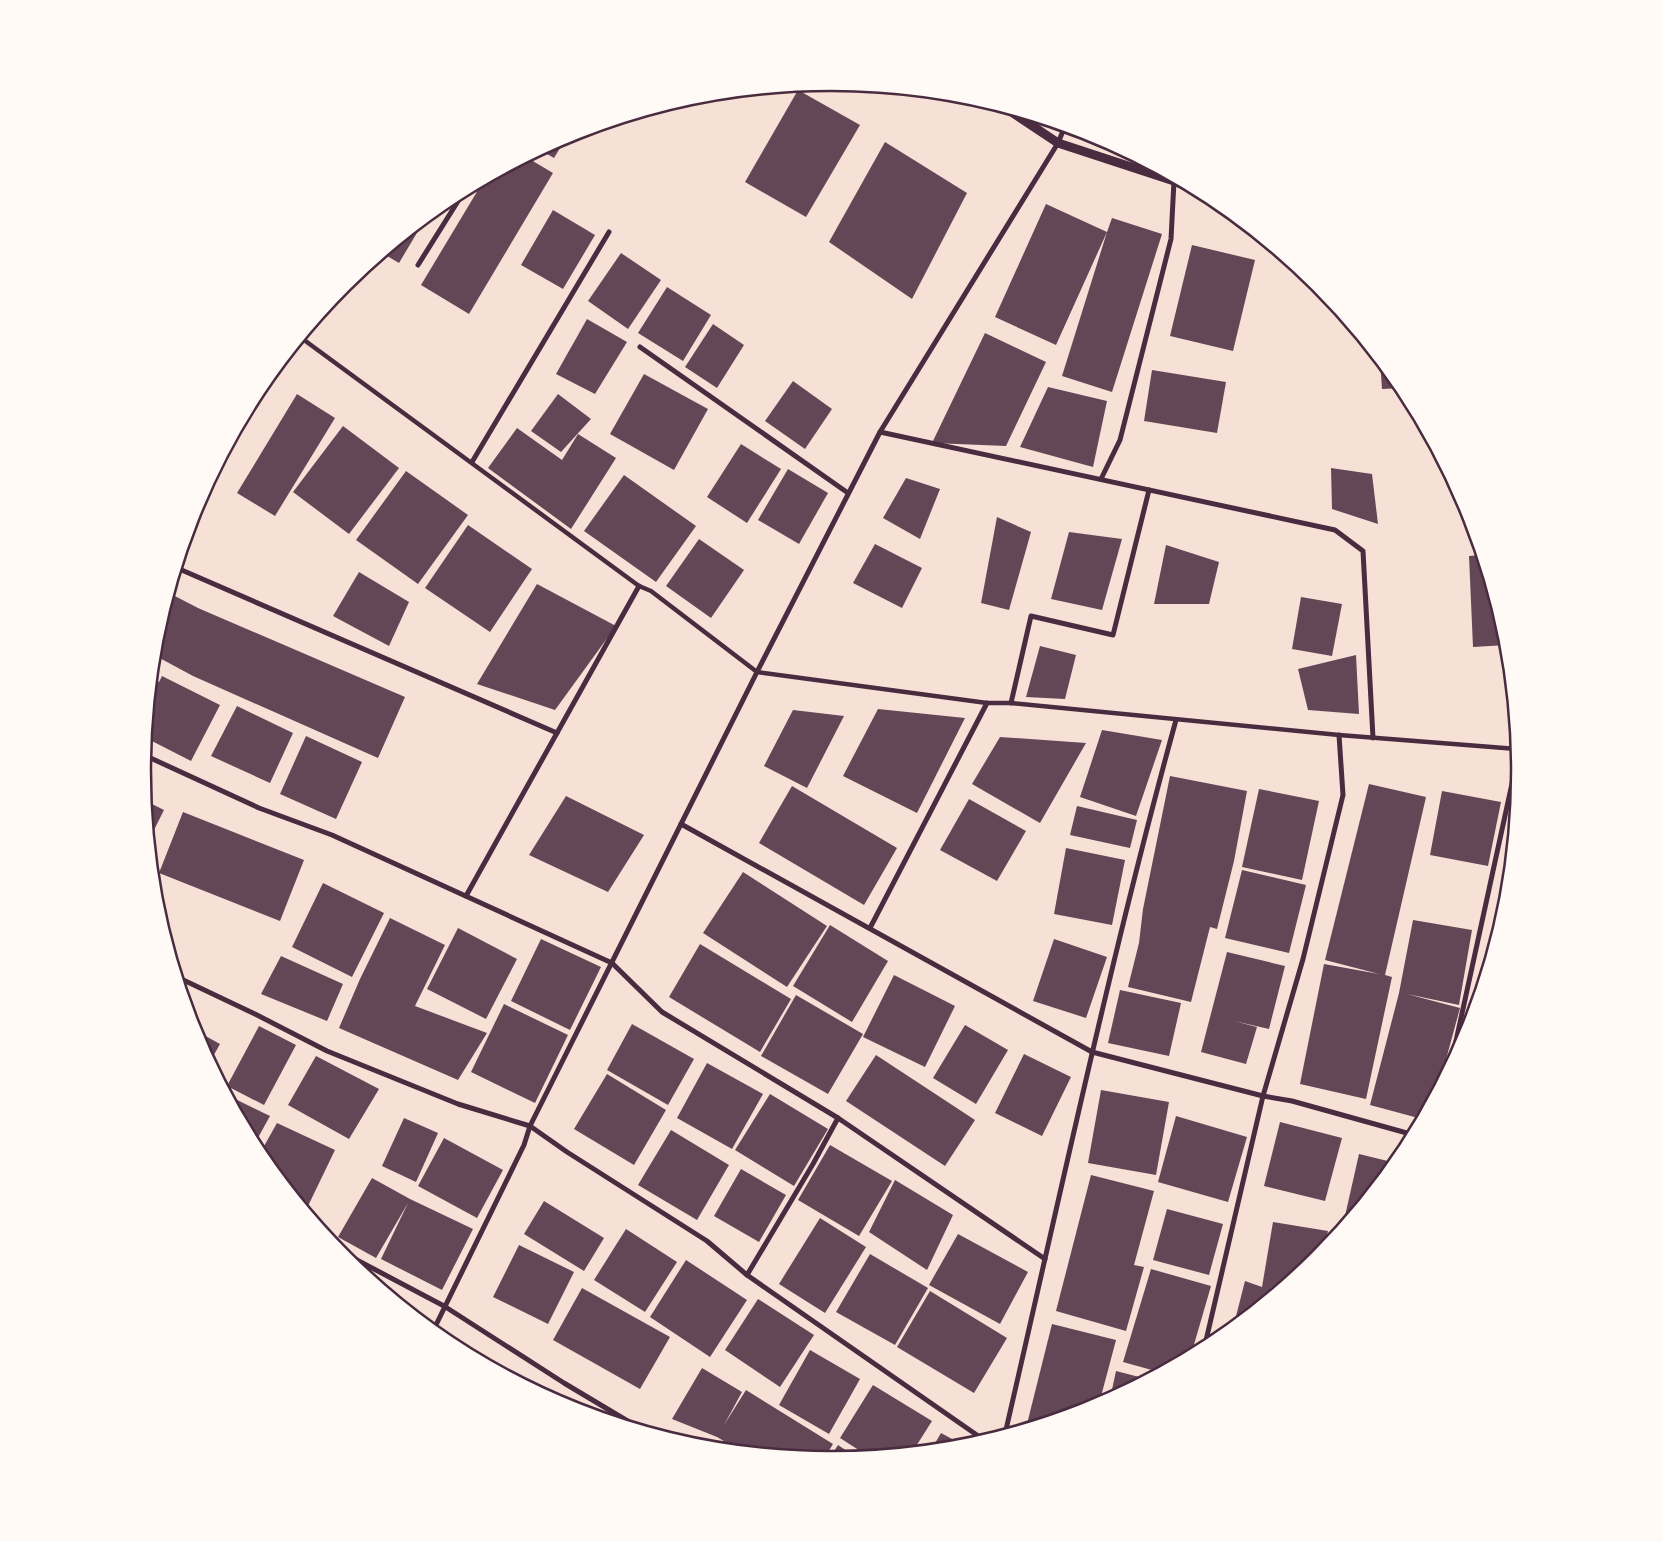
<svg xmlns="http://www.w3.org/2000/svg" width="1662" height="1542" font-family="'Golos Text',sans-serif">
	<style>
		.building { fill: #644757 }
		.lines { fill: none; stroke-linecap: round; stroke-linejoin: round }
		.pedestrian { stroke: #4a2c40; stroke-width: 4.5 }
		.minor { stroke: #4a2c40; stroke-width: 5 }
		.tertiary { stroke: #4a2c40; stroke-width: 9 }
		.rim { fill: none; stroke: #4a2c40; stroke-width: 2.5 }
	</style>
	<rect width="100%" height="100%" fill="#f7e1d7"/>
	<g class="building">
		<path d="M798,90L860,125L806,217L745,182Z"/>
		<path d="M568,135L554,158L540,150Z"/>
		<path d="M885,142L967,193L912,299L829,242Z"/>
		<path d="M526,157L553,173L469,314L421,285L484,180Z"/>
		<path d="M1046,204L1107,232L1112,218L1162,234L1112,392L1062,376L1107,232L1056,345L995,317Z"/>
		<path d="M553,210L595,235L563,289L521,265Z"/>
		<path d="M427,216L399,263L382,253L421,221Z"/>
		<path d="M1192,245L1255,260L1233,351L1170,336Z"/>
		<path d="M621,253L661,280L628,329L588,301Z"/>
		<path d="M667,287L711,315L683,361L638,333Z"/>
		<path d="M587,319L627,342L595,394L556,374Z"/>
		<path d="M713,324L744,345L717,388L685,367Z"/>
		<path d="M985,333L1046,362L1006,446L932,443Z"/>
		<path d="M1380,360L1383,364L1403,388L1382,389Z"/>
		<path d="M1152,370L1226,382L1217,433L1144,421Z"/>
		<path d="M644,374L708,409L674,470L610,434Z"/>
		<path d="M793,381L832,409L805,449L765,421Z"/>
		<path d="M1048,387L1107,401L1093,467L1020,447Z"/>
		<path d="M297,394L335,418L275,516L237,493Z"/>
		<path d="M558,394L591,419L561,452L531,431Z"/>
		<path d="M343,426L399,468L349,534L293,492Z"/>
		<path d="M517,428L562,460L578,434L616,458L571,529L488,468Z"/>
		<path d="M741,444L781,469L747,523L707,497Z"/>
		<path d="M1331,468L1372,474L1378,524L1332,509Z"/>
		<path d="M788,469L828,493L799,544L758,520Z"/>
		<path d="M406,471L468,515L418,584L356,540Z"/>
		<path d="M624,475L696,526L656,582L584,531Z"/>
		<path d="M906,478L940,489L920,539L883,518Z"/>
		<path d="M997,517L1031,532L1009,610L981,603Z"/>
		<path d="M468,525L532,569L490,632L425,588Z"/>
		<path d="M1069,532L1122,539L1102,610L1051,599Z"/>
		<path d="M699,539L744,570L711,618L666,586Z"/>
		<path d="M875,544L922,568L902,608L853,583Z"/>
		<path d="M1166,545L1219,562L1209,604H1154Z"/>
		<path d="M1481,555L1506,637L1507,645L1473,647L1469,556Z"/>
		<path d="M359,572L409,602L389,646L333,616Z"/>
		<path d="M537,584L616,626L555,710L477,684Z"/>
		<path d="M169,593L198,608L405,697L378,758L193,676L154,655L156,636Z"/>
		<path d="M1301,597L1342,604L1332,656L1292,649Z"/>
		<path d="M1040,646L1076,655L1065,699L1026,697Z"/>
		<path d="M1356,655L1359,714L1308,710L1298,669Z"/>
		<path d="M162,676L220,705L191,761L146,738L152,679L159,682Z"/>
		<path d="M237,706L293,733L270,783L211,756Z"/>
		<path d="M878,709L965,718L917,813L843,776Z"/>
		<path d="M793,710L844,716L807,788L764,766Z"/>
		<path d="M1102,730L1162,740L1136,816L1080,797Z"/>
		<path d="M306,736L362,762L336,819L280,794Z"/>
		<path d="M1000,737L1086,743L1040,823L972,784Z"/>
		<path d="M1170,776L1247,791L1234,861L1217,929L1210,927L1191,1002L1128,987L1139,943L1143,909Z"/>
		<path d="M1369,784L1426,797L1385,975L1392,977L1366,1099L1300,1084L1324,964L1379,974L1325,960Z"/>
		<path d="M792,786L897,848L864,905L759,843Z"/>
		<path d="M1259,789L1319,801L1302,880L1242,867Z"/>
		<path d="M1442,791L1501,802L1488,866L1430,855Z"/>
		<path d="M566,796L644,835L608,892L529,855Z"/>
		<path d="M969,799L1026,831L997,881L940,850Z"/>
		<path d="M146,801L164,810L149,840Z"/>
		<path d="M1077,806L1137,820L1130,848L1070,835Z"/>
		<path d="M183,812L304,860L280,921L159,873Z"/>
		<path d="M1066,848L1125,860L1112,925L1054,914Z"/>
		<path d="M1242,870L1306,885L1289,953L1225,938Z"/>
		<path d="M743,872L827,926L787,987L703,933Z"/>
		<path d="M323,883L384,913L352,977L292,947Z"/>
		<path d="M390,918L445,945L415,1006L487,1033L458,1080L339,1028L360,979Z"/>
		<path d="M1413,920L1472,930L1459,1005L1407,994L1460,1008L1438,1089L1422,1119L1370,1105L1399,993Z"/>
		<path d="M830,925L888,961L852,1022L793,986Z"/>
		<path d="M458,928L517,959L486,1019L427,989Z"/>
		<path d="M541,939L601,967L570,1030L511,1001Z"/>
		<path d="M1054,939L1107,957L1086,1018L1033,1001Z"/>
		<path d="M700,944L791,999L760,1052L669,997Z"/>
		<path d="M1227,952L1285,966L1269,1029L1234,1021L1257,1027L1246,1064L1201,1052Z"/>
		<path d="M281,956L343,984L327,1021L261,994Z"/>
		<path d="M894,975L955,1006L925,1067L863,1037Z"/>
		<path d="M1120,990L1181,1003L1169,1056L1108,1043Z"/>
		<path d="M796,995L863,1034L828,1094L761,1056Z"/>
		<path d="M504,1004L568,1035L535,1103L471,1072Z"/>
		<path d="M632,1024L694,1059L668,1105L607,1070Z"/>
		<path d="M965,1025L1008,1050L976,1104L933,1078Z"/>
		<path d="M259,1026L296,1045L264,1105L227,1086Z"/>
		<path d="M193,1029L220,1044L210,1062L195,1034Z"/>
		<path d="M1024,1054L1071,1077L1042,1136L995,1113Z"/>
		<path d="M876,1055L975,1120L945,1166L846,1101Z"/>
		<path d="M316,1056L379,1089L349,1139L288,1105Z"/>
		<path d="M707,1063L763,1094L732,1149L677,1118Z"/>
		<path d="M607,1074L666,1110L634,1165L574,1129Z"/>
		<path d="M1101,1090L1169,1102L1156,1175L1088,1163Z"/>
		<path d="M770,1094L828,1129L794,1186L735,1150Z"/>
		<path d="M227,1095L270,1116L254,1145L245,1128Z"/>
		<path d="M1176,1116L1247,1137L1228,1202L1158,1182Z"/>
		<path d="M404,1118L438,1133L416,1182L382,1166Z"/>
		<path d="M1280,1122L1342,1138L1325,1201L1264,1186Z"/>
		<path d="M277,1123L335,1150L308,1206L296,1199L259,1155Z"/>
		<path d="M671,1130L729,1165L697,1220L638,1185Z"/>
		<path d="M444,1138L503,1170L477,1218L418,1186Z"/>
		<path d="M830,1145L892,1181L859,1236L798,1200Z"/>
		<path d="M1359,1154L1396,1163L1351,1217L1345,1216Z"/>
		<path d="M741,1169L786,1195L759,1242L714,1216Z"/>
		<path d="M1091,1175L1154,1191L1134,1265L1144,1267L1126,1331L1056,1311Z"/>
		<path d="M372,1178L410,1199L473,1229L442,1290L381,1259L408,1203L376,1258L338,1237Z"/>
		<path d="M895,1180L953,1215L927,1270L869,1232Z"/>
		<path d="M544,1201L604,1238L584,1271L524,1234Z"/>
		<path d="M1167,1209L1223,1224L1209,1275L1153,1260Z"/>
		<path d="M820,1218L866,1247L825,1313L779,1284Z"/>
		<path d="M1273,1222L1328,1231L1324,1250L1318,1258L1279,1290L1273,1289L1278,1291L1233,1328L1245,1281L1262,1287Z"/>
		<path d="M626,1229L677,1262L645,1312L594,1280Z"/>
		<path d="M958,1234L1028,1272L1000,1324L929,1285Z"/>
		<path d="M519,1245L574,1272L548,1324L493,1297Z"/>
		<path d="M870,1254L928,1288L895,1345L836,1312Z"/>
		<path d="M686,1260L747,1300L710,1357L650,1317Z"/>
		<path d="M1151,1269L1211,1286L1191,1355L1159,1372L1123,1362Z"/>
		<path d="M582,1288L670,1337L640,1389L553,1340Z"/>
		<path d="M930,1291L1007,1338L974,1393L897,1347Z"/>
		<path d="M758,1299L814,1335L780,1387L725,1350Z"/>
		<path d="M1052,1324L1116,1340L1099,1404L1026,1428Z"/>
		<path d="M466,1350L493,1365L492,1367L465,1352Z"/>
		<path d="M810,1350L860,1379L829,1434L779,1405Z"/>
		<path d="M702,1368L742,1392L724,1425L746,1390L833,1444L824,1459L739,1450L717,1437L672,1419Z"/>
		<path d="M1116,1371L1147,1379L1110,1399Z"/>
		<path d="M873,1385L932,1421L913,1451L868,1456L840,1438Z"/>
		<path d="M941,1433L965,1446L931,1450Z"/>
		<path d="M838,1445L856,1457L829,1459Z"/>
	</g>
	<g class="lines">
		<path class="pedestrian" d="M300,337L639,586L651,591L757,672L987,703H1011L1339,735L1517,749"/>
		<g class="minor">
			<path d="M418,265L465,190"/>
			<path d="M640,347L848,493"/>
			<path d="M880,432L1335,530L1363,551L1373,738"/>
			<path d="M472,462L609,232"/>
			<path d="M1101,479L1120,440L1171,239L1174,181"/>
			<path d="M177,568L557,733"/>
			<path d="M1011,703L1031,616L1113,635L1149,490"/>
			<path d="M144,755L259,808L332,835L612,963L662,1012L838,1118L1045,1259"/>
			<path d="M681,824L1092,1052L1263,1096L1292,1101L1414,1135"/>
			<path d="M466,896L639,586"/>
			<path d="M870,928L987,703"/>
			<path d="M177,977L255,1014L327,1051L458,1104L530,1126L567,1152L707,1241L747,1275L984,1440"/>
			<path d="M1451,1064L1518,756"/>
			<path d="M338,1250L444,1306L564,1383L641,1429"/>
			<path d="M747,1275L813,1164L838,1118"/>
			<path d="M433,1331L524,1145L530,1126L757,672L880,432L1058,143L1065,126"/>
			<path d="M1204,1349L1263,1096L1303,959L1343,795L1339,735"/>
			<path d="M1005,1434C1060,1196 1111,956 1176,720"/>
		</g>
		<path class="tertiary" d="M1004,107L1058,143L1174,181L1206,195"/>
	</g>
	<path d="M0 0H1662V1542H0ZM151 771a680 680 0 1 1 1360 0a680 680 0 1 1-1360 0Z" fill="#fffaf5" fill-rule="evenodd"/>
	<path class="rim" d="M151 771a680 680 0 1 1 1360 0a680 680 0 1 1-1360 0Z"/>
</svg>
